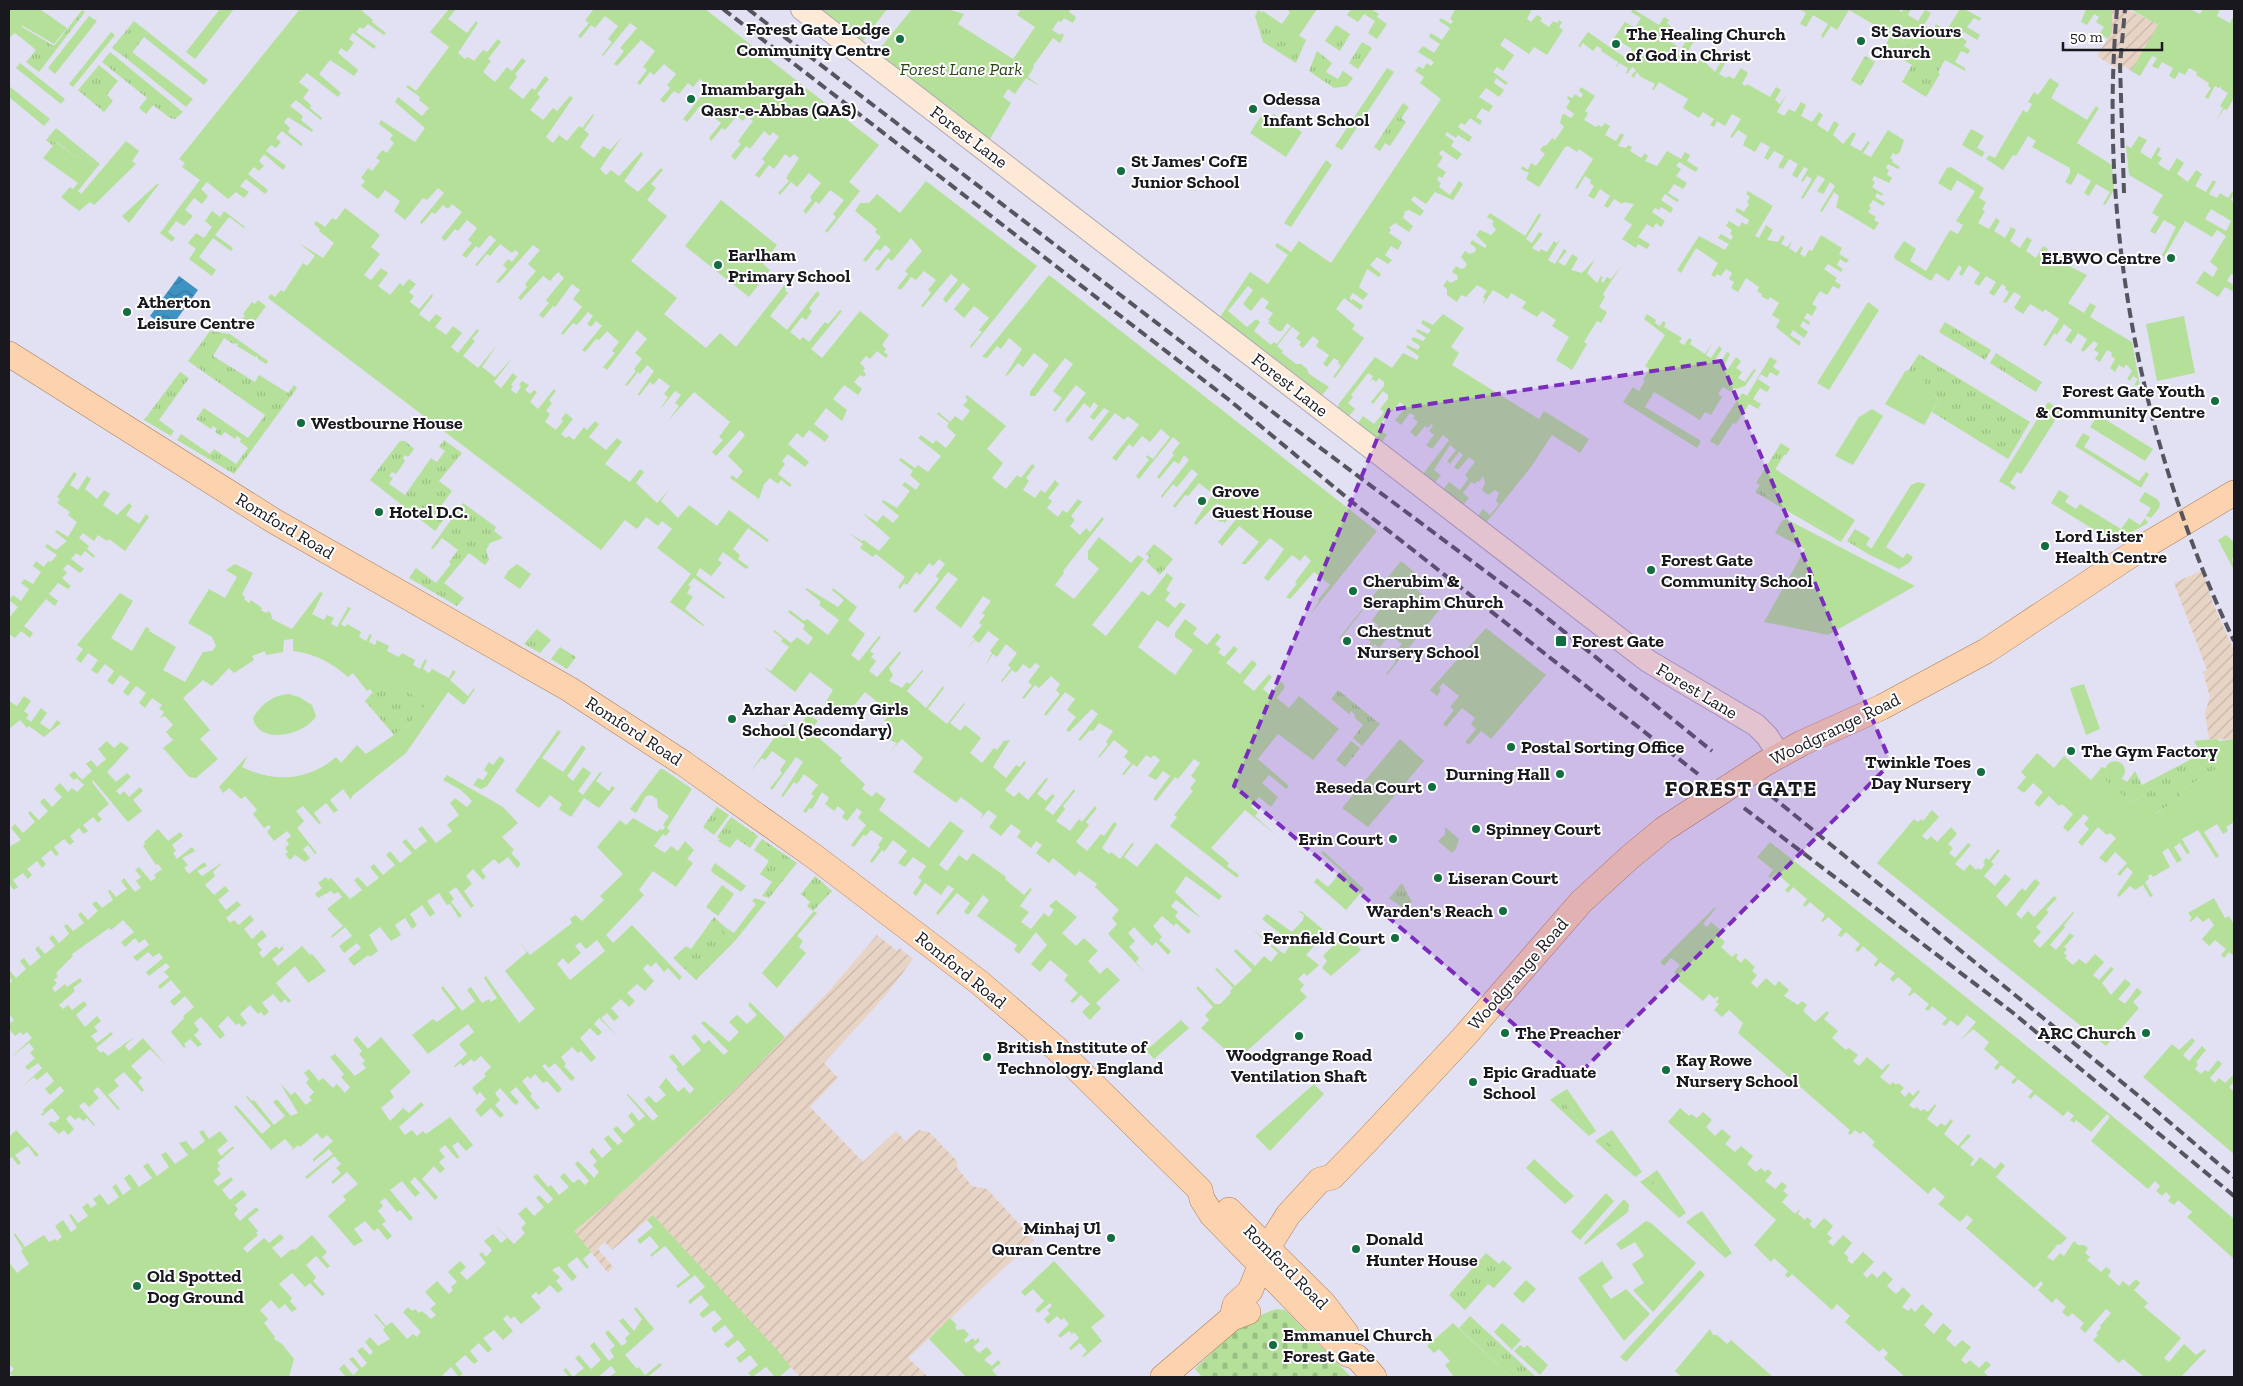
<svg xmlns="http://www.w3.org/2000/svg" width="2243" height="1386" font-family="'Zilla Slab',serif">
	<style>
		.industrial { fill: url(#industrial-furrows) }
		.grass { fill: url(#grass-tufts) }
		.cemetery { fill: url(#cemetery-stones) }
		.green { fill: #b4e09a; fill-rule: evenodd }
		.water { fill: url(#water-waves) }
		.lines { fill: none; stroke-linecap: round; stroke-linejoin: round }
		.secondary-casing { stroke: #aaa8ba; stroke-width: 24 }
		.primary-casing { stroke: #ab7e59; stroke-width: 26 }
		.secondary { stroke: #fee9d6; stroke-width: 22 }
		.primary { stroke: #fcd3ae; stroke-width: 25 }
		.rail { stroke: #56555f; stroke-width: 4; stroke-dasharray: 10 5; stroke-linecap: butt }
		.marked { fill: #7b2cbf; fill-opacity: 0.2; stroke: #7b2cbf; stroke-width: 4; stroke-dasharray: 10 6; stroke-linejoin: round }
		.poi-dot { fill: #126d40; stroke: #fff; stroke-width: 2 }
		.labels { text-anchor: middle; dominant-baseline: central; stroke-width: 4; stroke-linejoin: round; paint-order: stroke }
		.poi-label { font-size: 18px; font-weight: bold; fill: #19181f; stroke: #fff; text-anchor: start }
		.park-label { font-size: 18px; font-style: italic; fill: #294614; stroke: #fff }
		.street-label { font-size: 18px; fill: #19181f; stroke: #fff }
		.district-label { font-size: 22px; font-weight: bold; letter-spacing: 1px; fill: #19181f; stroke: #fff }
	</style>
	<defs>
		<pattern id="industrial-furrows" width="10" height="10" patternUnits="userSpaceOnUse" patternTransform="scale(1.25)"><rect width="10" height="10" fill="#e8d4c5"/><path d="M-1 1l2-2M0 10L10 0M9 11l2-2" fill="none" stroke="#c6b5a9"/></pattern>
		<pattern id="grass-tufts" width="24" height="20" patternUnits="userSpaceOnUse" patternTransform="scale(1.25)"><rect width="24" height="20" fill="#b4e09a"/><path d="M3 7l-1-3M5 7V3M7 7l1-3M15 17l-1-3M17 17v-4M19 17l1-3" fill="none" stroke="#9abf84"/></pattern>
		<pattern id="cemetery-stones" width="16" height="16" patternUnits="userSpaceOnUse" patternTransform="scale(1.25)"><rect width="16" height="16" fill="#b4e09a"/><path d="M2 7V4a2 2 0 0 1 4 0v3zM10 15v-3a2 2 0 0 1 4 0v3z" fill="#9abf84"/></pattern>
		<pattern id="water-waves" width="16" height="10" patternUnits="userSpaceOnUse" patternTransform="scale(1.25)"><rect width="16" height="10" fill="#3f93c3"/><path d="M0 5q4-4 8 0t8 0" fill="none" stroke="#34779e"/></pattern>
	</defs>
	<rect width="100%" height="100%" fill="#e2e0f3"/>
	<g class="industrial">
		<path d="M2112,9H2127L2159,25L2131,71L2124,66L2121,71L2097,56L2112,32Z"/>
		<path d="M2203,570L2212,601L2234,651V739H2209L2205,713L2210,697L2203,672L2207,670L2174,583Z"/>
		<path d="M877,935L897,951L899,948L913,959L886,995L824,1063L838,1078L810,1107L863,1162L896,1131L905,1141L919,1130L929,1132L957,1161V1168L972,1186L987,1189L1034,1240L908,1358L928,1377H800L653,1215L612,1250L605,1242L600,1246L598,1249L613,1267L608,1273L574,1231L628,1187L737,1087L828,992Z"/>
	</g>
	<g class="grass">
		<path d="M82,10L85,12L39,72L26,62L36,50L14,32L22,27L54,46Z"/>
		<path d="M1258,10L1306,40L1296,63L1263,42L1255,16Z"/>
		<path d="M134,21L148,32L127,59L112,48Z"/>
		<path d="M1336,25L1350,34L1340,51L1325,41Z"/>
		<path d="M1891,35L1931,58L1934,53L1945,60L1938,72L1940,74L1926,97L1902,82L1912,65L1884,48Z"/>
		<path d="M1362,42L1372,48L1358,69L1349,63Z"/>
		<path d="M1317,51L1332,63L1326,72L1338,79L1343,71L1353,78L1347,86L1334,88L1309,71Z"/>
		<path d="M110,52L183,112L175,119L170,118L153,105L146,114L139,108L147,98L102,62Z"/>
		<path d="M1865,56L1875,62L1861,86L1851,80Z"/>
		<path d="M99,65L118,81L107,95L113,101L104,112L78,90Z"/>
		<path d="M1403,103L1409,107L1401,118L1406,122L1390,146L1385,143L1380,151L1374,147Z"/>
		<path d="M56,128L100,164L98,166L82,153L77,158L57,142L53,146L46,140Z"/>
		<path d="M157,184H159L129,223L122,216Z"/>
		<path d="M1945,322L1991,350L1985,360L1939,332Z"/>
		<path d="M210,331L230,334L268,361L266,364L258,359L257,356L255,357L237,346L238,344L235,343L233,344L224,338L213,356L255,382L259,375L288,393L294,385L297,388L234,474L177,440L181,434L210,454L214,449L236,464L248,448L240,442L241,439L237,436L235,439L225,432L221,436L215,432L217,429L213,426L211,429L196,419L204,408L248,438L265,415L188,361Z"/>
		<path d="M1996,353L2042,382L2036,392L1990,363Z"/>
		<path d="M1919,354L2030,422L2008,459L1932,412L1939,399L1921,388L1908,371Z"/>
		<path d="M180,372L189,378L159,420L174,431L171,436L144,420Z"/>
		<path d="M444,440L462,453L439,481L452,491L436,513L444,519L435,531L370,480L400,441H405L414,449L408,457L405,455L403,458L405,461L396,474L392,472L389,476L393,478L389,484L405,495L431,458L437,462L445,451L439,447Z"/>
		<path d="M1781,443L1790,449L1786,455H1784L1762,491L1842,540L1841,542L1755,492L1760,485L1756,483Z"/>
		<path d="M463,503L496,527L494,531L503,538L490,543L486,550L489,560L485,565L469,553L444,583L464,598L457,606L409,578L416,568L436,583L451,564L449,562L458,550L442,538L433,549L431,548Z"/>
		<path d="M1855,529L1870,538L1866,545L1872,549L1868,554L1847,541Z"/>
		<path d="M1154,544L1173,559L1160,575L1146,561L1150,557L1146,554Z"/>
		<path d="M537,629L551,640L540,653L524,644Z"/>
		<path d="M560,647L576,657L567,669L551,659Z"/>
		<path d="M384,679L428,703L407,726L394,735L365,701Z"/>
		<path d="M1338,690L1380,724L1362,746L1353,738L1363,725L1354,717L1355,715L1351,711L1349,714L1331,699Z"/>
		<path d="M2203,740L2218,768L2178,792L2182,798L2154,814L2143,794L2133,804L2097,773L2102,767L2105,768L2106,775L2119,780L2121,778L2127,782L2135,771L2142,785L2201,754L2194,741Z"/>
		<path d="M1351,741L1360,748L1345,767L1336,760Z"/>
		<path d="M717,807L729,815L714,835L703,827Z"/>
		<path d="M731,817L758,836L750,848L737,839L730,848L718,841L720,839L717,837Z"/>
		<path d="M762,839L797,863L769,898L762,896L772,882L760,874L769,861L754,850Z"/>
		<path d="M815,876L832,891L813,911L807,906L810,902L801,894Z"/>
		<path d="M1402,883L1412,902L1403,908L1389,898Z"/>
		<path d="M714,917L725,927L723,931L735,941L696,980L673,958L686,946L691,949Z"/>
		<path d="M1559,1094L1589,1136L1550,1100Z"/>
		<path d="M1604,1135L1635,1177L1595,1141Z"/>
		<path d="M1649,1176L1679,1218L1640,1182Z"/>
		<path d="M1694,1216L1725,1258L1686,1222Z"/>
		<path d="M1486,1253L1499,1264L1503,1260L1512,1268L1494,1288L1488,1284L1465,1310L1449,1295Z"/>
		<path d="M1470,1316L1536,1377H1511L1459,1328Z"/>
	</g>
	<path class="cemetery" d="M1277,1309L1285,1310L1351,1377H1202L1195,1369C1218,1347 1245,1318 1277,1309Z"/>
	<g class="green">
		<path d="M9,9L41,10L67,28L54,44L23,26L9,38Z"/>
		<path d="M220,9H234L195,59L186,52Z"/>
		<path d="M300,9H363L362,11L373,20L372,22L386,33L384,35L368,24L363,29L360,27L356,32L376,46L374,49L353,33L349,39L354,43L347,52L341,48L338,53L358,70L354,76L330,60L319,74L341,93L338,97L307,73L299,82L309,90L303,98L311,105L310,108L322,118L321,120L296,100L290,106L303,116L301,120L313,130L312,132L288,117L284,122L290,128L288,132L303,144L301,146L282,131L276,138L281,142L276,148L271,145L266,151L286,166L283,170L264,154L259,161L264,166L259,171L254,167L248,174L268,190L265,194L246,179L240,186L249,192L244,198L236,192L228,199L207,182L201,189L208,196L202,204L194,198L185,210L193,216L184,226L176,221L168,232L175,238L172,242L160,233L200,180L182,167L185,163L179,159Z"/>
		<path d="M449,9H456L448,19L467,33L476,21L478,23L458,53L465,59L468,57L474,61L483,50L487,52L498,39L501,42L488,59L491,61L483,72L495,82L507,67L512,71L522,58L526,61L515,74L517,77L509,88L523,99L532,88L535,90L545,76L549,79L537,94L540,97L530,110L543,120L553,108L557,111L570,96L573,98L546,137L553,143L559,135L567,141L579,126L582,128L593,114L594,115L584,130L589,134L580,147L594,158L603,146L610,150L622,137L600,169L606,175L611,170L619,176L641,152L643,154L624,181L638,192L661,168L663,170L651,184L656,188L647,200L667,216L631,261L677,298L664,314L706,348L720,333L736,347L794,273L796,275L785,290L788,293L770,316L787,330L817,291L820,294L809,308L812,311L806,320L802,317L790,332L800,340L803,337L809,342L825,322L828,324L840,310L842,311L811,349L822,358L860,311L889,335L882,345L886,349L884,352L888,355L886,358L877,351L870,359L866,356L860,363L865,368L863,371L866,374L864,377L860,375L854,382L862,389L858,395L844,385L833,399L847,410L842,421L826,408L814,424L829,436L825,442L809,430L803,438L797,433L788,444L809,462L805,467L788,454L782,461L785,464L778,474L792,485L790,487L781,480L778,484L770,478L764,484L759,499L730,478L732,475L737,479L743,471L728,456L745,435L740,430L716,456L712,452L723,440L719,437L730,422L694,392L668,421L679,406L675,403L681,395L675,391L659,411L668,397L664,394L670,386L659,378L653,385L650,382L639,396L638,394L654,371L647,365L640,374L638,372L627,386L625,385L636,371L634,369L642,359L635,353L647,339L637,330L607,370L603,367L615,353L612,351L619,342L607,331L599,340L596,339L585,352L582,350L602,326L596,321L591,327L587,324L593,316L588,312L577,325L573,323L563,335L561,333L582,307L573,299L580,290L572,284L555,307L553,306L543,318L539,315L549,303L546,300L564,278L558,272L550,281L543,276L521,300L518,298L527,287L525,284L536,271L528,264L540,250L533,245L499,283L496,282L507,269L503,265L508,259L512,262L519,253L515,250L512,253L500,244L490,256L487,254L477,266L475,265L496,240L490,235L479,248L476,246L466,258L462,255L472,243L468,240L477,228L467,220L458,231L455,229L445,241L441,238L462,212L452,204L448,209L443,205L435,214L432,212L422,224L420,222L444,193L438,188L427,200L423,198L405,220L394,211L400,201L385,190L378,199L361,186L365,181L361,178L368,168L372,171L380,161L376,158L382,150L387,153L394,143L390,139L393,135L379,124L381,120L415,142L425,128L395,102L398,97L422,116L429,108L419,100L420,97L406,87L408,85L416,91L449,47L430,32Z"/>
		<path d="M594,9H705L879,145L849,182L860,191L827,233L825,231L836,217L833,214L844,200L830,190L819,204L816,201L806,214L803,211L812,200L810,197L821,183L809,173L797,187L791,182L780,195L778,193L789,181L786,178L799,158L794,154L790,158L785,154L774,169L769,165L759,178L755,175L765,162L762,159L779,137L773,132L770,136L764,131L750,149L746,146L735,160L731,156L741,144L738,141L753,121L747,116L743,121L737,116L725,130L722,128L711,141L709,138L721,123L700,106L687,122L683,119L709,86L700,79L693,87L688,83L679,94L674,91L664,103L660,100L670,88L667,85L676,74L664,64L654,75L650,72L640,85L637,83L647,70L643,67L655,51L641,40L617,66L614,64L624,51L620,48L637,28L630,23L603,56L602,55L612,42L608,39L618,26L605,16L595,28L591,25L581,38L578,36L589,23L585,20Z"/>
		<path d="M820,9H887L863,41Z"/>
		<path d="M912,9H947L964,14L958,24L1013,59L1035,27L1017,15L1021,9H1070L1069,12L1076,17L1073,23L1064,18L1061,22L1058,21L1052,30L1060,35L1061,33L1064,35L1060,43L1053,38L1033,66L1034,67L1028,77L1041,87L1026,78L1015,94L1008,89L1003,97L1011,103L990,139L1001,148L882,56V46Z"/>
		<path d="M1286,9H1317L1298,37L1262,13L1263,11L1282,24L1290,12Z"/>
		<path d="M1351,9H1371L1379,14L1377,17L1387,24L1377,39L1368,33L1375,21L1364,14L1358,22L1347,15Z"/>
		<path d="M1455,9H1532L1527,19L1531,22L1537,15L1542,18L1540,21L1549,27L1553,21L1557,23L1559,20L1562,22L1559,27L1563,30L1547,55L1534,47L1529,54L1505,38L1500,45L1514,55L1503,71L1497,67L1493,72L1508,83L1506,85L1496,78L1494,83L1504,90L1499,97L1486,88L1479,97L1493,106L1489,112L1482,108L1476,117L1482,121L1480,125L1470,118L1465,125L1461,123L1458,127L1472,137L1469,142L1458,135L1456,138L1447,132L1445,135L1454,141L1451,146L1462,154L1457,160L1442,150L1439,154L1443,157L1437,166L1446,172L1442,178L1439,176L1437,180L1441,183L1439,187L1450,195L1459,181L1463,184L1453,200L1435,192L1426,204L1414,196L1411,200L1424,211L1420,216L1409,210L1405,211L1403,218L1413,226L1409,232L1395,223L1389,228L1391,230L1389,233L1402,242L1398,250L1391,246L1385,255L1392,260L1388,264L1377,257L1370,265L1381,274L1379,277L1367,269L1359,287L1368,294L1363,300L1353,293L1350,297L1351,301L1353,299L1363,306L1360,310L1344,298L1336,309L1355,325L1352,329L1364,338L1335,378L1333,377L1341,366L1338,363L1339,361L1334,358L1327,367L1323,364L1329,355L1316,346L1319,341L1313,336L1303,348L1299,345L1301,342L1296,338L1300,333L1292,327L1277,346L1283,351L1282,353L1296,364H1301L1307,369L1309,374L1329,387L1322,395L1220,317L1250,272L1268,284L1288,255L1275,246L1277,243L1291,252L1299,241L1331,263L1441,99L1420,83L1424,77L1415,71L1419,66L1423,69L1427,63L1431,66L1434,62L1418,52L1423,46L1434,53L1440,44L1429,37L1431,33L1442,40L1450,28L1439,21L1441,18L1451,24L1453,21L1450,19ZM1248,286L1253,290L1243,304L1251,311L1262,297L1269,302L1265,308L1273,313L1268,320L1270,321L1268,323L1278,331H1282L1287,323L1291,326L1277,344L1274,342L1271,345L1254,331L1260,322L1256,319L1247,327L1228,311Z"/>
		<path d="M1633,9L1659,25L1664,17L1669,20L1667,23L1677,32L1671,42L1677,46L1670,57L1675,60L1686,41L1688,43L1690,39L1694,41L1685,57L1697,64L1706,49L1713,52L1706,63L1715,72L1723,58L1727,60L1719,74L1726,78L1728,76L1734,79L1741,68L1748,73L1742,84L1745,86L1747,84L1770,97L1776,87L1781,90L1775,100L1780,104L1787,94L1777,112L1784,116L1789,109L1795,112L1801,102L1806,105L1801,116L1812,122L1819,112L1823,115L1817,125L1828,132L1834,121L1839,124L1833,135L1843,144L1853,132L1856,134L1850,145L1861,151L1868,141L1870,142L1863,153L1871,157L1888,130L1904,140L1900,152L1896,155L1893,153L1890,158L1893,160L1892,162L1900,167L1898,169L1888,164L1886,168L1889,170L1887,175L1892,178L1889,183L1874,176L1872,180L1875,182L1872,187L1883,194L1882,196L1877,193L1875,197L1885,203L1883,206L1873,200L1869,206L1871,208L1868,212L1876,217L1874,220L1879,223L1874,230L1836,207L1839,196L1834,192L1822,212L1820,211L1835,186L1830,182L1823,194L1817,191L1825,179L1818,175L1803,199L1801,198L1812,179L1807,176L1803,182L1801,181L1808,169L1804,167L1797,178L1792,175L1798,164L1789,159L1783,169L1778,167L1784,156L1774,151L1768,160L1764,158L1770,147L1761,142L1755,152L1743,145L1747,136L1738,130L1732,138L1730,137L1741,119L1732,114L1725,126L1717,121L1714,127L1710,125L1714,119L1703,112L1699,118L1683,108L1688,99L1659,82L1654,90L1652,89L1655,84L1641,77L1637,72L1634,78L1631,76L1636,70L1632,67L1627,74L1626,73L1628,68L1619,63L1615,69L1618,62L1601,51L1602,49L1597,46L1593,51L1583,43L1580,47L1578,46L1588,32L1627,59L1632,49L1614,38L1625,22L1635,28L1641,18L1631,12Z"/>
		<path d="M1799,9H1897L1902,12L1904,9H1911L1908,15L1918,21L1925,10L1931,13L1924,25L1933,30L1936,24L1942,28L1939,33L1943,36L1960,9H1964L1981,18L1980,21L1974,18L1967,27L1980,35L1977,40L1964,32L1961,37L1967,41L1964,46L1970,50L1968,54L1961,51L1955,62L1965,68V71L1934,54L1931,58L1849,10L1837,30L1831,26L1823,38L1821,36L1828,24L1813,15L1806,27L1800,24L1806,13Z"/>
		<path d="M2086,9H2112V32L2108,39L2100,33L2104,27L2096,22L2099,17L2094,14L2087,25L2081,22Z"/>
		<path d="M2130,9H2190L2200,14L2203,9H2220L2217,16L2230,23L2234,15V98L2227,110L2224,109L2216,121L2223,108L2220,106L2228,93L2221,89V86L2219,88L2215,86L2208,99L2205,97L2211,88L2208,86L2209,83L2196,75L2197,72L2189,68L2185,75L2179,72L2175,79L2169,76L2173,68L2162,62L2158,69L2152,66L2157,58L2152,56L2140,76L2131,71L2158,25Z"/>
		<path d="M89,16L97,21L55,74L48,68Z"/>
		<path d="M111,32L115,35L73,87L69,84Z"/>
		<path d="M148,32L208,80L204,85L144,37Z"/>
		<path d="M132,52L193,99L186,107L127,59Z"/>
		<path d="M20,63L65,99L61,104L16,68Z"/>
		<path d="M1387,68L1394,72L1342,150L1335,146Z"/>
		<path d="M2050,78L2059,84L2051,98L2087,120L2096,106L2099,108L2077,143L2112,165L2114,190L2105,205L2103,204L2110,192L2096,184L2089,196L2084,193L2091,181L2078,173L2071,185L2065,182L2070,173V168L2032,147L2036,141L2028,136L2016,156L2013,155L2003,170L1986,159L1989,155L1995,158L2023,110L2027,113L2032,104L2028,102L2034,92L2038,95Z"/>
		<path d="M9,86L50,119L44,126L9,97Z"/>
		<path d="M1581,87L1595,96L1585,111L1588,113L1584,120L1596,127L1598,125L1602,127L1605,123L1610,126L1605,135L1616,141L1621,133L1624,135L1618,146L1626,148L1628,145L1632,147L1630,151L1641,158L1645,153L1648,156L1645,161L1657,166L1667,151L1681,159L1685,152L1690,155L1687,161L1698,168L1696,172L1679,162L1676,166L1681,169L1676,176L1687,183L1683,189L1674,184L1668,193L1679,200L1677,202L1665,194L1661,200L1673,208L1671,213L1661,207L1659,210L1655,208L1652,212L1665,221L1661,227L1656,223L1653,228L1647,224L1638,237L1650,244L1647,249L1638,244L1636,248L1622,239L1632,225L1624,219L1634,204L1624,202L1622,204L1614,199L1608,208L1604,206L1610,196L1600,189L1594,199L1588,196L1594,186L1590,183L1591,180L1585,176L1577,189L1575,188L1593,159L1579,149L1577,152L1568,146L1565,147L1539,187L1526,179L1529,173L1521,169L1522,166L1528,170L1531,163L1536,166L1545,154L1540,150L1543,146L1547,145L1552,138L1555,140L1564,127L1560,123L1562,115L1564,114L1571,118L1574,114L1566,108L1570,101L1567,98L1568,96L1572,98L1575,94L1581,98L1583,94L1579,91Z"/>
		<path d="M1263,113L1270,118L1274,114L1302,132L1286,157L1250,133Z"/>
		<path d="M1971,129L1984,136L1977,148L1985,152L1982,157L1962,145Z"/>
		<path d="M2139,136L2147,140L2140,152L2151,159L2158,147L2161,149L2157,155L2162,158L2158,164L2169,171L2177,158L2184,163L2177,174L2188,182L2196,170L2202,174L2195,186L2206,192L2213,180L2216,182L2209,194L2217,198L2220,193L2228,198L2232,192L2234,193L2231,200L2234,202V275L2231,274L2227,281L2234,285V292L2225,287L2218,297L2196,283L2204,271L2213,277L2218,268L2210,262L2226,236L2217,230L2212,237L2185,221L2164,257L2162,255L2176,227L2164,220L2155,234L2150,231L2159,217L2152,213L2163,195L2129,175L2126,145L2131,148ZM2211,209L2231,221L2226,231L2205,219Z"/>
		<path d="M126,141L139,151L132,161L136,164L94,205L90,202L79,211L61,197L70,187L73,189L78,183L43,158L56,142L77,158L82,153L98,166L78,191L81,194Z"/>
		<path d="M1326,160L1332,165L1291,227L1284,223Z"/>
		<path d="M1951,167L1984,188L1979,198L1986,202L1982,210L1985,211L1978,223L1989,229L1996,218L2000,221L1994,231L2005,238L2011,227L2016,230L2010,241L2020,248L2027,237L2032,240L2026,251L2036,258L2043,246L2048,249L2042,261L2053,267L2060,256L2063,258L2061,262L2087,275L2068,303L2084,313L2090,303L2096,306L2090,317L2132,342L2140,386L2134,385L2138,379L2133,376L2130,381L2127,379L2132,371L2126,364L2124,368L2119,365L2115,372L2110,368L2115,359L2111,356L2112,353L2107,350L2100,362L2095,359L2099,353L2094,350L2098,344L2094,341L2083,352L2081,350L2087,339L2078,333L2071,344L2065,340L2072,330L2064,324L2057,335L2054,333L2046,346L2043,345L2059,319L2045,309L2043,312L2030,304L2023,314L2014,308L2021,296L2014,292L2006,303L2003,302L2009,292L2005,289L2006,287L2002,284L1994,296L1989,293L1996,282L1986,276L1979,286L1974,283L1980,273L1969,265L1962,276L1959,274L1962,268L1959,265L1949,281L1936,273L1931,281L1895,259L1894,256L1904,241L1916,249L1910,261L1926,271L1950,230L1958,234L1963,225L1956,221L1975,191L1957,180L1951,191L1938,183L1947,168Z"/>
		<path d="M926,181L1037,266L971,348L970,346L982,332L979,330L989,318L974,306L964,318L954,309L970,289L963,283L946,303L943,299L958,280L951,274L923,307L921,306L931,293L928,290L936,280L924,271L916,280L911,277L901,290L897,288L908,274L905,271L922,251L911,238L892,261L888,258L878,271L875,269L891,250L885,245L880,251L876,249L866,262L863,260L881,237L875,232L877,229L855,211L860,203H869L877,194L900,213Z"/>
		<path d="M1748,191L1773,206L1755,236L1759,238L1766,225L1773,230L1767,240L1778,242L1782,235L1785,237L1781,244L1787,247L1792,241L1789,248L1796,253L1801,246L1803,248L1800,254L1805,257L1809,250L1812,251L1821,235L1842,248L1839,254L1849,260L1846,263L1840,259L1837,265L1843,269L1841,272L1828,264L1824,269L1837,278L1835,281L1841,285L1839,289L1833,286L1827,295L1820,291L1812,304L1817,307L1812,316L1807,313L1804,318L1810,322L1809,325L1803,321L1800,326L1808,332L1804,338L1793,330L1790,335L1801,342L1799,346L1776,327L1780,320L1772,315L1779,303L1770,297L1768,300L1761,296L1762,294L1757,291L1759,287L1746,278L1738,292L1731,288L1734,282L1729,279L1732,273L1726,269L1721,276L1717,274L1715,277L1711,275L1718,263L1696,248L1681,273L1677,270L1699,236L1725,250L1729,244L1718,238L1721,234L1731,240L1733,236L1730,234L1732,230L1726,226L1729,221L1739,227L1742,222L1747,225L1749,220L1735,211L1737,208L1744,212L1749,204L1747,202L1750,197L1746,194Z"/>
		<path d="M721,200L777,245L763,264L770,270L749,297L685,246Z"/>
		<path d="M345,208L380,235L371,247L380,254L364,275L371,280L381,268L388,273L378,286L390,295L400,283L403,286L409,279L416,284L409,292L414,296L410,302L419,309L432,294L433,296L419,314L429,322L436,314L442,318L435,327L446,335L453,326L462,333L451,347L458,353L477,329L479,331L472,339L475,341L463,356L478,368L497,345L482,367L495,377L513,357L494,382L501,388L513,373L517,377L511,385L513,387L511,390L516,394L521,387L519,385L522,381L529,385L525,390L530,394L534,390L537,392L530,402L538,409L554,389L556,391L549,400L552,403L546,411L550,414L545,422L556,430L563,421L561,419L566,413L573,419L561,434L566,438L569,436L574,440L584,427L587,430L595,421L599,424L589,437L606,450L617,438L622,442L605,464L630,482L640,469L644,472L636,483L657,503L669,490L661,501L678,518L689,505L717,526L729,510L769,540L767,542L748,528L733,549L740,555L738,559L749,567L746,569L723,552L718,560L722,563L711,576L700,568L696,575L725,597L724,599L694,578L688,585L691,587L687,593L693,597L685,609L704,625L703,626L670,602L691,574L657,548L672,529L662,521L658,526L646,517L637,529L625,520L601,550L268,298L271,294L275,297L281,290L284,292L303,263L307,266L315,256L299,243L323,258L334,243L319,231L320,229L314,224L316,221L325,227L332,218L336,220Z"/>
		<path d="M212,211L220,217L224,211L245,227L244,228L229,217L215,235L233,248L231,251L213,238L199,257L216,270L212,276L189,259L196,249L188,243L196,233L204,238L212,227L205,221Z"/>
		<path d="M1490,213L1525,236L1539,213L1541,215L1526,239L1532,243L1539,232L1543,234L1532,248L1539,252L1541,249L1547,252L1554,241L1557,243L1561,238L1548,260L1555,264L1564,249L1567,251L1558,262L1565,266L1572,254L1578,258L1571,270L1582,273L1595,259L1587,273L1597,283L1601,276L1603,277L1601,281L1603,283L1607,277L1611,279L1621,266L1603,294L1605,297L1599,307L1607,312L1601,323L1597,321L1584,342L1587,344L1572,370L1556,360L1569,337L1552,326L1556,320L1542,311L1537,317L1522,308L1526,302L1511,293L1508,299L1493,290L1482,306L1485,299L1483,297L1487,291L1477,285L1466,297L1461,295L1457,302L1447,295V289L1443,286L1447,280L1451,283L1458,279L1457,275L1452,272L1456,266L1461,269L1465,268L1467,264L1461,257L1465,251L1470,254L1476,251L1475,247L1470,244L1472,240L1485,248L1487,246L1476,235L1480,230L1491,235L1496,230L1492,224L1494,221L1487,217Z"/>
		<path d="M1049,275L1377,531L1310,615L1319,601L1318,600L1330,585L1314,572L1290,599L1286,597L1297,584L1295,582L1311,561L1305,555L1300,561L1292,555L1268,581L1264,578L1284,549L1270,538L1246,564H1241L1259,542L1239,526L1222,546L1218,542L1237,518L1232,514L1225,523L1222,521L1220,522L1215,518L1223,508L1217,503L1196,525L1194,523L1213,494L1199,483L1188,496L1185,495L1175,508L1173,506L1198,474L1192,469L1177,487L1173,484L1162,498L1161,496L1189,460L1184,455L1179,464L1174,461L1159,479L1157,477L1174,455L1172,453L1180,443L1173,437L1139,479L1136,476L1149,460L1146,457L1147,455L1153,459L1170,437L1161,429L1150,442L1142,436L1133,447L1129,444L1116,461L1112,458L1139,425L1128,416L1124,420L1115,413L1092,441L1088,438L1109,411L1104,408L1094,420L1090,417L1098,406L1094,402L1090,408L1084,403L1068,423L1065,420L1086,393L1076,385L1055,412L1053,410L1062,398L1053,391L1073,364L1065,358L1035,396H1030V392L1049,365L1034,353L1023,367L1018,363L1008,375L1005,376L1022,349L1009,338L1001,349L997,346L987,358L982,357Z"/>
		<path d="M258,300L266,306L251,327L241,320L245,316L243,314L252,302L255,304Z"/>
		<path d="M1868,302L1879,310L1829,390L1817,383Z"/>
		<path d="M1443,314L1464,328L1451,347L1459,353L1452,365L1539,419L1544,411L1589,439L1580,453L1552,435L1531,467L1486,523L1478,516L1483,509L1490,515L1499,504L1496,501L1499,493L1495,490L1488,495L1482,490L1485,483L1483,476L1479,482L1477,481L1475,484L1471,482L1463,493L1469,498L1463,505L1443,489L1449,482L1460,490L1468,479L1465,475L1475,462L1469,457L1458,470L1454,467L1463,455L1459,452L1450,464L1447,461L1456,450L1450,445L1434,470L1441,475L1435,483L1423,474L1449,440L1443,435L1432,449L1426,445L1434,435L1429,431L1433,426L1431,424L1428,428L1425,426L1416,437L1410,432L1418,422L1413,418L1415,416L1410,413L1401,425L1395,420L1406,407L1400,402L1378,427L1387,435L1382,442L1358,423L1363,416L1374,424L1384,412L1380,409L1388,399V395L1383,391L1373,404L1371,402L1384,386V382L1379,378L1376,382L1372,379L1369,383L1373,376L1368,373L1351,395L1353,397L1348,403L1355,409L1349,416L1339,408L1338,405L1375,357L1392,368L1403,353L1417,360L1419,356L1406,347L1407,345L1418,350L1420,346L1411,340L1413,337L1423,341L1426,338L1416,331L1417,329L1428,334L1431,330L1421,323L1423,320L1433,325Z"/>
		<path d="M1647,314L1656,320L1655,323L1660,326L1663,321L1666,323L1664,327L1682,338L1679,342L1684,345L1689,338L1692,340L1690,344L1705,354L1713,342L1706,355L1711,358L1719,346L1722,349L1715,360L1720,363L1727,352L1730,354L1724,366L1728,369L1736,357L1741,361L1736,368L1742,372L1738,378L1745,382L1754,369L1756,370L1745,386L1737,389L1734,388L1731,392L1723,387L1718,394L1722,397L1711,415L1705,412L1700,420L1654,392L1645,407L1701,441L1697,448L1623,402L1633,387L1639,391L1645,381L1643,380L1649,369L1645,366L1665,335L1644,319Z"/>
		<path d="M2184,316L2195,373L2157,381L2146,324Z"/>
		<path d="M1770,357L1777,361L1773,367L1780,372L1777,376L1770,372L1767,378L1761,374L1758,379L1770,387L1767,392L1760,388L1753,399L1761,404L1758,409L1749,404L1736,424L1733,423L1718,446L1710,441L1742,393L1747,396Z"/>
		<path d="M1906,370L1925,382L1921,388L1939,399L1924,425L1885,404Z"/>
		<path d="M967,395L1006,426L987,449L1003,463L992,478L1006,489L1017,475L1021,478L1032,464L1035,466L1026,478L1029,481L1023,490L1035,498L1041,490L1045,493L1055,480L1059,484L1048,498L1052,501L1047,508L1058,517L1063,510L1067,513L1078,499L1082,502L1071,516L1075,520L1070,526L1080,535L1086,528L1090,532L1102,517L1104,519L1063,571L1064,573L1055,585L1074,599L1099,569L1088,559V551L1099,537L1131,563L1138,555L1144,559L1092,625L1106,636L1142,591L1149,596L1167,573L1173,578L1166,590L1170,593L1165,600L1175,608L1180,602L1186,605L1168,628L1157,620L1138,647L1175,675L1193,650L1175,637V633L1185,619L1197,628L1193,634L1207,645L1217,633L1221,637L1215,644L1221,649L1218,652L1224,657L1234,646L1238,649L1226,663L1240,674L1252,660L1257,664L1243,682L1254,691L1269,674L1272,677L1263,689L1270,695L1281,681L1285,687L1277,698L1289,708L1299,696L1339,729L1313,760L1278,734L1258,759L1289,786L1286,789L1269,775L1262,783L1278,797L1271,807L1259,797L1251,807L1258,812L1255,816L1276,835L1245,810L1211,848L1229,863L1227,866L1239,875L1237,878L1170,826L1177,817L1174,815L1193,791L1190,788L1196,780L1191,776L1200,763L1194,759L1178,779L1175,777L1156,801L1153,799L1170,776L1163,771L1156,780L1148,776L1160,760L1154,755L1151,758L1146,755L1137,767L1133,764L1124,775L1122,774L1131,763L1124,757L1128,751L1114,740L1099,758L1098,757L1108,744L1106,742L1113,731L1099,723L1093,731L1090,730L1080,741L1078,740L1098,714L1092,709L1069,732L1066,730L1076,717L1067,710L1075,699L1065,692L1046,716L1044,714L1060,694L1056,690L1060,684L1051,676L1039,688L1035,685L1024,699L1022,698L1032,685L1028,682L1040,666L1035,663L1030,669L1023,664L1016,673L1012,670L1002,682L1001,681L1011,668L1008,665L1017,653L1006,644L997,657L993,654L984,667L992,653L990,651L999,639L988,631L979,643L975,640L966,650L975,639L972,637L982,625L979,623L985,615L982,613L991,601L983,596L961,628L935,608L958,579L948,572L916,613L913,611L939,579L936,576L945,564L939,559L933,566L929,563L920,575L916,572L907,585L904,583L900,589L898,587L905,577L876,554L873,557L860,548L863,544L849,533L862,541L864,540L879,551L890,538L862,513L877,522L883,515L893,523L899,516L882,502L883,500L897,508L910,491L902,485L905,482L916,490L920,484L910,475L913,471L899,460L901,458L915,468L918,465L928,472L941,456L918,438L921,435L933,444L936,440L946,448L956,435L947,427L949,423L937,414L938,412L950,422L955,416L962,421L970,411L963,405L968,400L965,397Z"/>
		<path d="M2048,402L2063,411L2059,414L2021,474L2017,472L2010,483L2016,487L2014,490L1999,481Z"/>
		<path d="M1872,409L1883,416L1853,465L1835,456L1859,417Z"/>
		<path d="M2098,415L2153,449L2145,461L2090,427Z"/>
		<path d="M2083,433L2090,437L2084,447L2139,481L2146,472L2149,474L2141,488L2075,446Z"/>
		<path d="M1775,469L1855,520L1842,540L1762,491Z"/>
		<path d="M74,472L77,474L70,485L78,490L87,476L91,479L85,489L97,499L104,490L110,494L103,505L117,515L129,503L132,506L126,515L139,524L146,514L149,517L125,551L109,539L107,541L98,535L94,541L83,533L79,538L89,546L87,549L95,556L94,558L85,551L81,556L76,553L71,559L84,569L80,573L68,564L63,569L67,573L62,578L71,586L68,589L58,583L49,594L58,601L55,606L46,599L24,626L33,633L30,638L21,631L15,638L9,634V618L18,607L9,600L13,595L21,601L29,589L21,583L24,579L33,584L41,572L33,566L36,561L44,567L48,561L51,562L57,555L45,547L47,544L56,550L67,541L55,532L57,530L68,537L77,522L68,515L70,512L57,503L60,499L57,497Z"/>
		<path d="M1918,482L1926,484L1886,547L1903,558L1907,553L1913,557L1909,563L1899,569L1868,554L1911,485Z"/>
		<path d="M2059,490L2069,496L2065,502L2076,509L2080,504L2121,529L2129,518L2140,525L2145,518L2148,523L2116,541H2112L2051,503Z"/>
		<path d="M2145,492L2157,499L2160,503L2159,508L2151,518L2146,516L2151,508L2139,501Z"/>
		<path d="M1786,519L1915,586L1828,635L1764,622L1805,549L1775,533L1782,521Z"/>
		<path d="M2226,535L2234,542V557L2232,559L2234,570L2218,540Z"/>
		<path d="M1401,561L1424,580L1417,590L1440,609L1387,675L1386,674L1396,661L1391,657L1402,644L1390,635L1379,648L1375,644L1364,657L1361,655L1371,642L1367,639L1378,625L1372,620L1381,608L1371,600L1340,639L1339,638Z"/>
		<path d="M235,564L253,573L242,594L245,597L244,599L249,603L251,600L262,608L261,610L266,613L268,611L271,613L272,619L292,629L320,592L323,593L312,614L324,620L327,615L334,618L331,624L337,627L348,607L351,608L341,624L345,627L347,624L361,632L359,637L366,641L370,634L372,635L369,642L375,645L377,640L389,646L387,651L399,657L402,653L415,660L413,665L420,669L425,659L427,661L423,669L429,673L432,669L449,678L453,670L456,672L450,680L468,696L474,688L475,689L464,705L448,692L406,753L352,796L351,800L343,789L330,800L338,810L334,813L326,803L314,813L321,823L319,824L303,806L296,811L304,821L297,828L317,853L315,854L308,845L303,849L310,858L305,862L295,855L290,860L285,854L288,852L285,848L289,844L286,840L291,836L287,831L274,841L267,832L271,827L269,825L264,828L253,814L257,810L245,796L241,799L229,788L223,793L219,787L248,755L242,767C274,783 308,781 336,757L341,763L357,745L366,754L407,726L427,703L384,679L373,693L370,689L367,691L353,673L348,677C331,662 315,654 293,651V639L284,640L283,652L266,655L265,651L252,656L254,660L234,673L229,668L212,686L203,680L183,698L210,730L200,739L218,759L196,778L189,777L163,748L173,740L166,732L173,725L165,716L160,718L164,712L159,709L162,705L152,698L145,708L139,703L146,693L136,686L128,696L123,692L130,682L120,675L113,685L107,681L114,671L105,664L97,674L91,670L98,660L88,653L81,663L76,659L83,649L77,645L120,593L133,601L111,638L132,651L146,627L150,629L149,631L176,647L163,670L185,682L203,652L212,651L216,646L212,637L188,623L209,589L225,598L237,577L226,570Z"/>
		<path d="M517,564L531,574L520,589L504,578L508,571Z"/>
		<path d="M807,588L838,607L844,600L832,590L833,588L857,607L848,620L865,634L851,655L859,661L879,636L881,637L870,651L874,654L871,657L876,661L869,671L877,677L900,651L901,653L889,668L893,675L889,681L902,688L907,682L910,684L922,670L923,671L907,691L926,708L943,686L944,688L928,709L947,724L964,703L965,704L950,723L960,731L965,725L981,738L970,753L982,763L994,748L997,750L1004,741L1010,740L993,767L1006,778L1016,765L1020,767L1024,761L1026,763L1005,790L1014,797L1019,792L1028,800L1046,778L1048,779L1037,794L1046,801L1052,794L1055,796L1045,809L1053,815L1074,789L1075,791L1063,806L1065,809L1056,821L1070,831L1079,819L1082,822L1095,806L1097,808L1086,822L1089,825L1076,842L1087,851L1101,834L1104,836L1114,822L1117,824L1102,848L1109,854L1111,852L1120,859L1132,843L1134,844L1124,857L1137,867L1156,843L1222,896L1219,900L1186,876L1175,892L1202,919L1176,900L1171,906L1178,912L1175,917L1191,931L1188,934L1176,923L1174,926L1162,916L1153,926L1162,937L1159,940L1171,951L1168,955L1156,942L1152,946L1134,927L1128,933L1135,941L1129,947L1139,958L1136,962L1147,975L1108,934L1117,924L1112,918L1119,910L1095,887L1097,884L1079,871L1075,876L1053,858L1049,863L1036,853L1042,845L1036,841L1031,848L1017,837L1021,831L1011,824L1001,836L989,827L997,816L988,810L980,820L983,814L961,797L956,803L913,772L923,758L902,739L889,753L897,743L885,738L893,728L884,721L891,713L865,692L849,712L841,706L836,711L825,703L833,690L810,672L795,692L763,667L771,671L789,647L781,641L783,639L773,631L774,630L791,643L797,637L808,645L813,638L803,629L805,625L788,612L790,610L804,621L807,619L828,635L839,620L819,605L821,602L805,589Z"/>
		<path d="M1486,628L1546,675L1491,739L1481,731L1469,745L1465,742L1476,729L1471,724L1475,718L1462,708L1446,727L1443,724L1454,710L1450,707L1459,696L1443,683L1439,688L1441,690L1437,696L1430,690Z"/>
		<path d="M2084,684L2100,729L2086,735L2070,688Z"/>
		<path d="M289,694L299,697L312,705L316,716C305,735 259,746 253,718C261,704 273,695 289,694Z"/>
		<path d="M24,696L31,701L24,711L29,715L26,718L31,722L41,708L47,713L40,723L50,730L57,720L61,723L44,737L29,726L27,728L20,720L9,729V701L17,706Z"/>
		<path d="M808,714L818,721L812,728L822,736L820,739L842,758L840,761L865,784L862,789L872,797L876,792L886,799L879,810L929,848L950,821L964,831L939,865L947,871L959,855L967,861L973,853L1006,877L1005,879L1024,895L1030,888L1032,889L1020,906L1029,912L1021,922L1031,929L1044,913L1049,917L1054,910L1049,906L1056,900L1077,917L1062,933L1076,946L1084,938L1098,951L1088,961L1100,974L1107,967L1120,980L1096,1003L1101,1008L1090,1020L1082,1012L1090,1004L1081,995L1073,1003L1070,1001L1078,993L1064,980L1068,975L1050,960L1040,972L1031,964L1047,945L1036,932L1019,954L1014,950L1017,945L977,916L989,900L983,895L968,915L964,912L970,903L957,893L938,915L936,913L954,889L948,885L941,895L925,883L916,896L913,893L922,880L918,878L926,866L913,857L905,867L898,863L907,851L893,840L884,852L882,850L872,863L870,861L880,847L878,845L883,838L871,830L866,836L863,835L854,847L851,845L866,825L858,818L862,812L857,808L847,821L842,817L845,812L838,806L834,811L825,804L829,798L822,792L812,809L809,808L806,813L803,811L814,796L811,794L818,785L804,774L797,784L794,782L783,797L781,796L803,762L796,757L772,790L770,788L782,773L780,770L786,761L772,751L765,760L762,758L750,772L784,724L795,732Z"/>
		<path d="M558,730L561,732L542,758L563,772L582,745L586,748L567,776L573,781L583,767L591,773L578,791L583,795L600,772L602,773L596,781L609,791L612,786L615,788L599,808L584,798L571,817L559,809L562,804L550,795L539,808L515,791Z"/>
		<path d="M1400,739L1424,761L1368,827L1342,808Z"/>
		<path d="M2217,739L2219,741L2234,739V822L2226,827L2228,831L2223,834L2217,824L2204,832L2219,856L2216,858L2198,830L2182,839L2190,853L2187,854L2180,843L2174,847L2182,860L2177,863L2168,848L2162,852L2170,867L2153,877L2151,874L2148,876L2149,879L2145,882L2153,896L2150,897L2143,885L2135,890L2130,886L2119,897L2117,895L2133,872L2127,867L2120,876L2117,874L2127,863L2115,852L2106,863L2099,858L2116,838L2110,833L2107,835L2098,827L2082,846L2078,842L2089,829L2084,824L2089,818L2084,814L2068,832L2063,827L2073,814L2062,804L2059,806L2049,796L2039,807L2034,803L2043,792L2033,783L2024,793L2017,788L2026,777L2021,772L2037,753L2054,768L2064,756L2091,780L2097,773L2133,804L2143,794L2155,814L2181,798L2178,792L2218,768L2203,740Z"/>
		<path d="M107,741L114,748L121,742L129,748L107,772L116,782L127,773L131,777L116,791L120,795L124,791L129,797L140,787L143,791L133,800L142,811L128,822L93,780L92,782L109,804L97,814L102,819L98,823L93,817L83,825L88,831L84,834L79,828L70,836L74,842L70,845L64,839L54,847L59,854L56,856L51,850L41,858L46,864L42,868L37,861L27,869L32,875L28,879L23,873L13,880L18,887L14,890L9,884V847L21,840L11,828L15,824L23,833L35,822L28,813L30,811L39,820L48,811L40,802L44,798L52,807L62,797L54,789L60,783L68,792L72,788L77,792L84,785L77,778L74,780L69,775L74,771L82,780L92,771L86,764L91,760L97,767L106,759L98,749Z"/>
		<path d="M500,756L505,760L487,786L481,789L473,785L478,778L483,780L488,773L484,770L489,762L493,765Z"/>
		<circle cx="2115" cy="771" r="10"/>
		<path d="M660,769H663L692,789L667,828L670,831L666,836L663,834L654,846L665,853L671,846L678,851L685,841L694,850L687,859L693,863L676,887L653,871L639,890L644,895L606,935L613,943L632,925L682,977L679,980L668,968L664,972L656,962L651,967L647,964L643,969L654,981L645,991L637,984L627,993L635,1001L629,1007L621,999L611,1008L619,1017L614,1021L607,1013L601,1018L619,1038L599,1018L594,1024L602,1032L598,1036L590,1028L580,1038L596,1058L591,1062L581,1051L578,1053L572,1047L561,1057L566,1064L564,1066L575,1078L571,1081L555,1063L549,1068L545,1064L542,1066L562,1089L558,1093L547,1081L543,1083L535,1074L530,1079L528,1076L522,1081L532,1094L530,1096L540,1108L536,1110L516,1087L510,1092L519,1102L515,1105L500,1088L495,1093L500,1100L495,1105L504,1115L500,1118L491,1108L481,1117L475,1110L486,1099L480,1092L477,1095L472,1088L486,1076L484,1074L491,1067L481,1056L474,1062L471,1059L463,1066L460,1063L455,1067L454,1066L467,1054L459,1044L474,1032L468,1024L428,1054L412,1035L433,1019L437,1022L456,1008L441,988L443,986L462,1011L475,1001L467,990L471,987L482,1003L489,999L491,1002L497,998L484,978L486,976L519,1023L535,1009L505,971L527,952L516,937L530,955L572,923L570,919L575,915L573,913L582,921L604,900L600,896L623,874L597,847L620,820L626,825L633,818L657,832L660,829L663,830L665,827L663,825L669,816L658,808L657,799L651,795L646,796L636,813L630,809ZM597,940L605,951L570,980L557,964L563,958L568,964L581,953L575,946L580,942L586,949Z"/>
		<path d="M447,775L503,807L518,823L502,837L514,850L511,853L521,864L517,868L508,857L499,864L494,859L481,870L486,877L483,880L473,869L466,876L472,884L464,891L474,906L471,908L456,887L449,892L454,899L451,902L462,916L459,918L450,904L447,905L439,893L427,901L435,913L430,917L422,905L410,914L417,925L412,929L405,918L395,925L401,935L391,941L380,927L369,935L378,951L370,957L368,955L354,966L348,959L361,948L357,943L344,953L339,946L352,936L345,927L332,938L331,936L343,926L327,909L342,897L338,892L334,894L331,891L318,898L315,894L322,888L318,883L326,877L328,880L331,878L350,899L362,890L354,880L358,877L367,887L379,878L370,867L374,864L383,875L395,865L386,855L390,851L400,863L412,853L402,842L406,839L415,850L427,841L418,829L422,826L436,843L452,831L447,825L459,815L450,803L455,798L467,807L472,801L461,790L443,780Z"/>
		<path d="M1932,810L1939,817L1922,836L1927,840L1931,836L1937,842L1951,827L1957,834L1948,844L1953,848L1949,853L1955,858L1968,843L1971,845L1955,864L1964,871L1970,864L1976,870L1978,868L1981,870L1985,864L1983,862L1986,858L1989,860L1998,849L2000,851L1991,862L1994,864L1984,876L1995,886L2005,874L2011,879L1996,896L2006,907L2022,888L2025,891L2035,879L2040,883L2016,914L2021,919L2028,911L2034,917L2054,896L2057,898L2046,910L2049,912L2036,927L2041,932L2033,941L2040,948L2073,912L2074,913L2064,925L2065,927L2050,945L2056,950L2070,933L2074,936L2064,947L2067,949L2064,953L2067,956L2065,958L2073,965L2079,959L2086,964L2095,954L2104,962L2093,975L2099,980L2111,967L2114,969L2102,983L2111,995L2125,979L2131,984L2118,999L2125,1004L2137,988L2142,992L2133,1002L2139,1008L2106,1046L1877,863L1914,819L1918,822L1921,819L1923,821Z"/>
		<path d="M1445,827L1459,839L1456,849L1452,853L1438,841L1445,834Z"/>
		<path d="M158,829L168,841L180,832L183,836L172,845L176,851L173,853L177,859L192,847L195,851L182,858L188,865L184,868L189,874L204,862L207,866L197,871L202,876L223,862L213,872L215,876L205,885L214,895L225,886L229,891L218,900L226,910L237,901L241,905L226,918L230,923L234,920L239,925L250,915L254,920L244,929L252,939L262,930L267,936L257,944L262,950L259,953L263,958L276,946L279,949L291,939L282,947L284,949L272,959L278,966L302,946L310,955L312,954L326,971L308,983L295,966L276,983L291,1001L288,1003L285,999L281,1003L273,994L262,1003L269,1012L264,1016L261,1012L258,1014L250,1005L240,1014L247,1023L242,1027L239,1023L236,1025L228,1016L218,1026L225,1035L220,1039L201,1017L194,1023L199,1030L194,1035L202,1044L198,1047L190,1039L184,1044L186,1047L184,1048L171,1032L184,1018L183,1016L194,1007L185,996L174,1006L170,1001L181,992L171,980L160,989L158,986L169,977L164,972L170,967L166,963L149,976L146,972L163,958L159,953L153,957L148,952L137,961L133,957L149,945L145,939L139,943L135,938L125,947L121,942L134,932L123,920L111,930L109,928L72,954L73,956L56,973L58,976L54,980L57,983L52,988L55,992L65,984L67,987L80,978L82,981L73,988L75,991L59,1005L63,1009L68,1005L72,1010L84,1001L87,1005L76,1015L85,1027L97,1016L101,1021L94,1027L98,1031L91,1036L97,1043L111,1032L113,1034L96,1048L101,1053L103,1051L108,1056L134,1037L125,1046L129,1051L143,1038L165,1064L150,1049L131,1066L142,1078L138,1082L144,1090L142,1092L124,1072L114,1080L119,1086L108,1095L120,1109L118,1110L98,1087L93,1091L99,1098L89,1107L84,1102L79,1106L95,1125L94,1126L87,1118L83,1121L79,1117L75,1120L70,1115L66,1119L74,1129L68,1135L64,1130L59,1134L48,1124L52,1121L54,1123L60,1118L52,1108L42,1116L41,1114L44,1112L43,1110L64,1091L60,1086L50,1095L45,1089L54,1081L47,1072L37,1080L34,1077L22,1087L42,1068L38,1063L28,1070L25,1067L35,1058L30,1053L34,1049L29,1043L9,1059L32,1038L27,1032L23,1035L20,1032L15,1036L9,1029V1024L14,1020L9,1014V984L12,981L9,976V970L16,978L26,969L20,961L24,958L30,966L41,957L35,949L38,946L45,954L55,946L49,938L53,935L59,943L69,934L64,926L67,924L73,931L84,923L78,915L81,912L88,920L98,911L92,904L96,901L102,908L113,900L108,891L110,890L116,897L127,889L121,881L124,878L135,892L141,888L136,881L141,877L135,870L139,867L151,881L156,878L154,875L162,869L158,864L156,865L143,846L145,844L144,842Z"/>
		<path d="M1770,842C1927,965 2083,1089 2234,1219V1259L2187,1217L2192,1212L2178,1200L2174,1205L2168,1201L2171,1197L2166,1192L2162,1196L2156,1191L2160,1186L2155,1181L2148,1189L2091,1141L2110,1117L2107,1114L2091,1132L2076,1120L2074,1123L2070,1120L2074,1116L2068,1111L2063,1116L2035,1094L2031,1099L2028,1097L2033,1091L2018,1079L2014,1084L2011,1082L2016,1077L2001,1065L1997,1070L1994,1068L1999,1062L1984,1049L1989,1042L1973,1029L1961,1040L1976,1022L1967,1015L1958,1026L1950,1020L1945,1026L1942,1024L1947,1018L1932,1006L1928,1011L1925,1009L1929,1004L1914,992L1910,996L1908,995L1912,989L1898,977L1893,982L1890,979L1895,973L1880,962L1876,967L1874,965L1878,959L1863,946L1858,952L1855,950L1860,944L1846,932L1841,937L1838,935L1842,929L1828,917L1823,922L1821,921L1825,915L1810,902L1805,907L1803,905L1807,899L1793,887L1788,893L1785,890L1790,885L1776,873L1771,878L1768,876L1773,870L1757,857Z"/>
		<path d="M1323,851L1364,889L1346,910L1314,882L1317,878L1328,887L1342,871L1321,853Z"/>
		<path d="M715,863L746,886L741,892L713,873L711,870Z"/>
		<path d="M722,885L734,894L718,916L706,907Z"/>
		<path d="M755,898L766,902L735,941L723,931L725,927L734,933L756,904L752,901Z"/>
		<path d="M2214,898L2225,918L2229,916L2234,925V956L2229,952L2224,958L2221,955L2226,949L2215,940L2209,946L2202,939L2214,925L2209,918L2203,922L2197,916L2191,922L2189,920L2192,918L2188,913Z"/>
		<path d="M1715,907L1716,908L1703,924L1707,927L1711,922L1722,931L1718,936L1725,942L1721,947L1732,957L1736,953L1738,955L1736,958L1741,963L1745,958L1755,967L1752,971L1757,975L1751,983L1757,988L1766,978L1775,986L1779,981L1789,990L1784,996L1798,1005L1802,1001L1807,1005L1803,1011L1815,1022L1827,1011L1829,1013L1824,1019L1838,1031L1832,1038L1846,1050L1849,1048L1858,1055L1853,1061L1859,1066L1867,1057L1882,1070L1888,1064L1890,1065L1880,1077L1890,1085L1893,1082L1896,1085L1898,1083L1904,1088L1900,1092L1905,1097L1909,1092L1913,1096L1918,1090L1920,1092L1909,1105L1914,1109L1916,1107L1921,1111L1924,1109L1928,1112L1935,1104L1936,1106L1927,1119L1937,1127L1941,1123L1945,1126L1951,1119L1953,1121L1944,1134L1958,1146L1968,1134L1971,1136L1960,1147L1974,1159L1970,1165L1973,1166L1980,1157L1995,1169L2001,1162L2005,1166L1996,1177L2067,1238L2060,1245L2058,1244L2047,1257L2053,1261L2060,1253L2064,1256L2074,1241L2078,1245H2084L2088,1248L2085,1253L2090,1257L2087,1260L2101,1272L2106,1267L2111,1271L2108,1276L2119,1286L2123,1281L2129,1286L2136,1279L2140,1283L2134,1290L2148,1303L2144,1307L2181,1338L2164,1358L2169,1362L2184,1344L2196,1355L2204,1349L2206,1351L2181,1377L2143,1376L2123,1359L2119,1363L2093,1340L2098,1335L2096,1333L2101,1328L2100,1326L2111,1313L2106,1309L2085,1333L2080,1328L2084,1323L2072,1313L2068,1317L2062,1312L2066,1307L2056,1298L2052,1303L2038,1290L2043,1284L2041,1281L2034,1288L1966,1228L1973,1220L1967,1215L1960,1222L1938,1204L1945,1197L1934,1187L1928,1194L1872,1145L1875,1142L1863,1131L1860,1134L1855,1130L1850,1135L1848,1133L1850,1130L1738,1033L1743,1023L1729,1010L1722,1017L1714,1010L1719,1004L1716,1002L1719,998L1717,996L1715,999L1709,994L1703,1001L1680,982L1678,980L1680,977L1674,972L1680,965L1671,958L1664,966L1660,962Z"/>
		<path d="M814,911L817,913L797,936L803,941L799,947L806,953L777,988L762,973Z"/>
		<path d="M1301,911L1326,932L1306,955L1319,965L1307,976L1304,973L1298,979L1304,985L1300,990L1307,997L1237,1060L1201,1028L1209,1020L1205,1015L1213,1007L1196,988L1198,986L1215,1004H1220L1231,993L1230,991L1233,988L1215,969L1217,968L1235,986L1252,970L1234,951L1236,949L1255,966L1264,956L1271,962L1278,953L1252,929L1284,954L1292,943L1262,919L1267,914L1292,932L1303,920L1304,915L1299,912Z"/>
		<path d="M1346,932L1361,950L1331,976L1322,968L1327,961L1323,956Z"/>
		<path d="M750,1002L785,1037L737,1087L628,1187L574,1231L591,1252L583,1259L589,1267L587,1269L577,1257L567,1265L577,1277L572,1281L559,1266L552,1270L560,1277L556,1281L563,1289L558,1293L550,1285L539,1295L536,1292L531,1296L541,1308L521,1324L514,1316L511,1319L507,1315L503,1319L513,1331L503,1340L494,1330L483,1338L492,1349L488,1353L479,1343L470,1351L478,1361L474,1364L465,1355L455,1364L463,1374L459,1377L451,1367L441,1377H346L339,1369L344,1364L353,1375L359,1370L349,1359L353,1357L362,1368L367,1363L357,1351L362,1347L370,1355L373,1352L365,1342L370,1337L378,1346L390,1339L383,1330L385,1327L374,1315L376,1314L386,1326L392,1322L407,1339L413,1334L417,1337L421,1332L403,1312L408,1307L412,1311L415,1309L419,1313L422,1311L431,1319L436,1315L430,1309L436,1304L425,1292L437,1281L449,1294L453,1290L451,1287L457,1282L448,1272L460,1261L466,1267L460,1273L467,1280L486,1263L479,1254L482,1252L486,1257L492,1250L484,1241L493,1234L501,1243L507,1238L490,1220L514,1244L525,1233L521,1228L526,1223L518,1214L526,1207L534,1216L544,1207L536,1198L539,1195L548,1204L553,1199L533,1177L537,1174L548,1187L551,1185L559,1195L569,1187L560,1177L564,1173L573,1183L579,1179L585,1185L589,1181L575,1164L578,1161L594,1178L599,1172L593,1165L597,1161L589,1152L593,1148L602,1158L612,1149L604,1139L608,1135L618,1145L623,1141L613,1129L617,1126L624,1134L635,1125L628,1116L632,1112L639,1121L645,1116L627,1095L628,1094L653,1121L658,1116L644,1100L649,1096L656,1103L666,1095L659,1087L666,1078L678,1092L684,1087L690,1094L694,1089L676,1069L678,1067L669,1057L673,1054L683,1066L701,1050L691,1037L695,1034L704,1044L709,1040L724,1055L728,1051L701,1023L704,1021L729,1042L739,1032L729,1022L737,1015L747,1024L757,1015L748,1005Z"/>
		<path d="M1181,1020L1189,1028L1154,1059L1139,1043L1145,1038L1148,1041L1145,1044L1149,1048Z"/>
		<path d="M357,1036L368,1049L381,1037L411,1072L390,1091L394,1097L381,1108L390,1121L403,1108L409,1113L421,1102L424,1105L399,1127L405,1135L412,1130L417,1136L423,1131L426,1134L450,1117L473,1145L466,1151L458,1142L452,1146L462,1161L459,1157L457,1159L445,1145L439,1150L445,1157L439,1162L445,1169L440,1173L434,1166L422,1179L438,1197L435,1200L415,1177L410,1182L420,1193L415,1197L402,1181L390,1190L413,1218L410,1221L400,1210L397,1212L385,1198L380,1202L383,1206L378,1211L386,1221L382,1224L392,1236L387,1240L378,1228L374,1231L365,1221L354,1229L363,1241L354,1246L328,1216L346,1200L343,1196L358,1184L347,1172L333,1184L331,1182L341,1173L336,1168L341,1164L334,1156L307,1179L305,1177L333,1154L329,1149L313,1162V1159L333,1141L327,1135L322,1139L317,1133L300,1147L298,1145L291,1151L293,1148L285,1139L271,1150L234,1107L236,1105L262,1134L271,1126L246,1097L247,1096L252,1101L254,1100L274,1125L285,1116L273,1102L277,1099L291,1116L298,1113L280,1083L291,1095L295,1092L306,1105L312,1100L309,1097L314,1092L306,1083L309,1079L304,1073L309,1069L319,1081L323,1078L333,1088L337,1084L345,1093L350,1087L341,1077L344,1074L330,1057L335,1054L355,1076L366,1068L362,1063L365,1061L359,1054L362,1051L353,1040Z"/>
		<path d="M2192,1038L2195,1041L2183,1055L2189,1061L2202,1046L2206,1050L2196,1062L2198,1064L2195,1069L2201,1074L2205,1070L2208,1072L2218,1060L2222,1064L2210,1078L2215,1083L2219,1078L2225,1083L2234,1074V1082L2229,1087L2234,1092V1154L2143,1077L2172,1044L2179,1050Z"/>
		<path d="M1314,1084L1324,1094L1270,1151L1255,1136Z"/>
		<path d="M1567,1089L1596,1131L1589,1136L1559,1094Z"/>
		<path d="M1680,1108L1689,1116L1691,1114L1697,1118L1703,1112L1712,1120L1706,1127L1715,1136L1722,1129L1731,1137L1725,1144L1735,1152L1741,1146L1753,1156L1747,1164L1756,1172L1761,1168L1765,1172L1768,1169L1772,1173L1765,1181L1775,1189L1782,1182L1787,1186L1783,1191L1788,1195L1782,1202L1795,1214L1800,1209L1798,1214L1805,1220L1807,1217L1812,1221L1809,1224L1814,1229L1824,1218L1833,1226L1827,1234L1832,1238L1828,1242L1833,1246L1843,1235L1852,1243L1844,1253L1849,1258L1847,1260L1852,1264L1863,1252L1874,1262L1863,1274L1867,1278L1872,1273L1877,1278L1884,1271L1893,1279L1887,1286L1896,1294L1903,1287L1911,1295L1902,1307L1908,1311L1911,1308L1915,1312L1922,1304L1933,1314L1924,1325L1934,1334L1943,1323L1952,1331L1946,1339L1955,1347L1962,1340L1971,1347L1961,1360L1966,1364L1970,1360L1979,1368L1986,1361L1991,1365L1984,1372L1989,1377H1905L1884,1358L1888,1353L1883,1348L1879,1352L1845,1322L1850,1316L1837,1304L1832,1310L1792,1274L1788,1278L1785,1275L1788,1271L1774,1258L1771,1262L1754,1245L1776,1220L1668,1122Z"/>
		<path d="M16,1130L39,1155L36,1157L28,1146L15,1155L21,1163L18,1165L12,1157L9,1159V1137Z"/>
		<path d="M203,1130L209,1139L220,1131L228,1141L217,1150L221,1156L233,1146L234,1148L217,1163L220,1166L217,1169L221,1174L213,1181L218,1186L231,1177L233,1180L222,1190L230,1200L242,1190L247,1195L235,1205L238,1209L234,1214L240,1221L256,1207L259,1210L248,1219L258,1231L256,1233L258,1235L243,1248L247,1253L264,1238L269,1243L280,1234L284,1238L272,1248L281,1258L292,1249L295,1250L312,1235L327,1252L322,1257L330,1266L327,1268L316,1256L306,1265L316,1277L313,1281L325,1294L322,1296L310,1283L305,1287L292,1273L279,1284L292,1298L290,1301L297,1309L292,1312L285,1304L279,1309L271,1300L260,1310L268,1319L264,1323L275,1337L274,1339L282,1344L294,1359L289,1377H13L10,1373L14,1369L9,1364V1262L17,1273L29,1264L21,1251L23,1249L14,1235L15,1233L25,1247L44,1235L49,1242L55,1239L57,1241L62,1237L55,1226L63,1220L71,1232L77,1228L69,1215L71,1214L78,1223L88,1216L82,1207L88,1203L91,1208L97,1204L93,1199L100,1194L108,1205L119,1197L112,1187L116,1184L123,1195L131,1189L124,1178L130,1174L139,1187L152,1178L143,1166L148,1163L157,1176L169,1167L161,1155L166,1152L175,1164L188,1155L179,1143L186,1141L193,1150L205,1141L199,1132Z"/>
		<path d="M1612,1130L1642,1172L1635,1177L1604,1135Z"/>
		<path d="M1534,1159L1574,1196L1565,1204L1526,1168Z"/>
		<path d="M1657,1170L1686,1213L1679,1218L1649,1176Z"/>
		<path d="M1606,1193L1614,1201L1580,1240L1571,1232Z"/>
		<path d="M1624,1199L1629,1205L1628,1212L1585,1245L1584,1243Z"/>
		<path d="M1702,1211L1732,1253L1725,1258L1694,1216Z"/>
		<path d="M653,1215L777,1350L791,1367L779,1377H775L766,1367L752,1377L748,1373L758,1365L750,1355L740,1363L736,1358L746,1350L738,1340L728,1348L724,1344L734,1336L725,1325L715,1333L711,1328L722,1319L714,1310L703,1318L699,1314L709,1305L701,1295L690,1304L688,1301L705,1287L695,1275L678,1288L676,1286L690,1275L665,1246L651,1257L650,1255L659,1247L650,1236L640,1244L637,1240L653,1227L647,1220Z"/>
		<path d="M1646,1221L1651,1223L1696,1263L1653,1312L1633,1290L1644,1283L1632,1264L1644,1256L1635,1242L1621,1250L1616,1244Z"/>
		<path d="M1054,1261L1105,1316L1091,1327L1102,1341L1084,1357L1082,1356L1087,1351L1080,1343L1071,1350L1069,1348L1079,1338L1074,1332L1072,1334L1069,1331L1060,1338L1058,1335L1069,1324L1064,1318L1061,1320L1057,1316L1048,1324L1044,1319L1050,1314L1047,1310L1052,1306L1050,1303L1038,1313L1035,1310L1044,1301L1033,1289L1025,1296L1021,1292Z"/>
		<path d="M1602,1261L1613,1278L1602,1286L1611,1299L1626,1289L1650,1314L1624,1341L1578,1278Z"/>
		<path d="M1700,1270L1705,1275L1626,1362L1620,1357Z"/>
		<path d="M1526,1280L1536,1289L1523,1303L1513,1294Z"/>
		<path d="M636,1307L654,1329L625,1355L637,1369L639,1367L645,1375L660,1363L662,1365L648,1377H609L616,1372L611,1366L598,1377H569L563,1370L566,1368L573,1377L584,1368L575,1358L579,1355L591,1369L601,1360L590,1346L594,1342L609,1361L614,1357L610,1350L615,1346L605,1333L608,1330L622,1346L627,1342L625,1338L630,1334L619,1321L623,1318L634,1331L642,1319L634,1309Z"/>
		<path d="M950,1318L957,1325L955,1326L957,1330L964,1329L969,1335L964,1340L966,1343L973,1338L975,1341L978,1338L980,1341L973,1347L979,1353L987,1347L992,1353L984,1360L992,1366L998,1360L1001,1363L992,1370L998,1377H966L929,1339Z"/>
		<path d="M1453,1323L1455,1325L1511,1377H1454L1445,1365L1450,1361L1439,1349L1434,1353L1427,1346Z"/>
		<path d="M1502,1323L1521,1340L1512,1350L1494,1332Z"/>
		<path d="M1710,1329L1713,1335H1717L1727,1344L1731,1340L1773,1377H1682L1675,1371Z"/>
		<path d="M1520,1345L1524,1348L1527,1345L1548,1365L1540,1375L1514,1351Z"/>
	</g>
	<path class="water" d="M179,276L198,290L169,330L150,316Z"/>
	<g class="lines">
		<g class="secondary-casing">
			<path id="secondary" d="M802,9L1648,661L1756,725L1767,736L1779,755"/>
		</g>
		<g class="primary-casing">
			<g id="primary">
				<path d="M9,354L274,521L569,689L683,763L815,857L980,983L1057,1049L1200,1190L1202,1199L1212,1215L1347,1354L1357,1357L1374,1377"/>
				<path d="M1229,1210L1324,1304L1346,1333"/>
				<path d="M1232,1318L1235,1305L1250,1291L1268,1247L1288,1215L1320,1180L1332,1177L1364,1144L1463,1038L1581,902L1629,858L1664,829L1764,764L1802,743L1882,707L1986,651L2143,547L2234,493"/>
				<path d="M1163,1377L1232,1318L1248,1312"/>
			</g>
		</g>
		<use href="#secondary" class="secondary"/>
		<use href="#primary" class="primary"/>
		<g class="rail">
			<path d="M723,9L1228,399L1357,506L1698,774"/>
			<path d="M748,9L1287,423L1536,609L1712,751"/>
			<path d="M2117,9C2098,225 2141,446 2234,641"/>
			<path d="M2124,193L2120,65L2125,9"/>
			<path d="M1770,795L2140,1097L2234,1177"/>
			<path d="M1744,808L2012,1012L2234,1196"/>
		</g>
	</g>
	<path class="marked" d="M1721,361L1891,763L1576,1077L1234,786L1389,410Z"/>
	<g class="poi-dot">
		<circle cx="900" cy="39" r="5"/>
		<circle cx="1861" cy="41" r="5"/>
		<circle cx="1616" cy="44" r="5"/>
		<circle cx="691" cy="99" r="5"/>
		<circle cx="1253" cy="109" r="5"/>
		<circle cx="1121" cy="171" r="5"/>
		<circle cx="2171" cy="258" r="5"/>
		<circle cx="718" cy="265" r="5"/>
		<circle cx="127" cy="312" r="5"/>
		<circle cx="2215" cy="401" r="5"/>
		<circle cx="301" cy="423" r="5"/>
		<circle cx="1202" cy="501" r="5"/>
		<circle cx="379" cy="512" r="5"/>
		<circle cx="2045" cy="546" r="5"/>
		<circle cx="1651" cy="570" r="5"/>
		<circle cx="1353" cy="591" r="5"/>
		<circle cx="1347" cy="641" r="5"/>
		<rect x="1555" y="635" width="12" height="12" rx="2.5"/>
		<circle cx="732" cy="719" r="5"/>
		<circle cx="1511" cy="747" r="5"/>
		<circle cx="2071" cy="751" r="5"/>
		<circle cx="1981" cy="772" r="5"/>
		<circle cx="1560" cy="774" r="5"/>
		<circle cx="1432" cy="787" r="5"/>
		<circle cx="1476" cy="829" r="5"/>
		<circle cx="1393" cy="839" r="5"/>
		<circle cx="1438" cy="878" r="5"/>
		<circle cx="1503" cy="911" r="5"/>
		<circle cx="1395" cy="938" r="5"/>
		<circle cx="1505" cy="1033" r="5"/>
		<circle cx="2146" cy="1033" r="5"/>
		<circle cx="1299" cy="1036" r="5"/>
		<circle cx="987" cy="1057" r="5"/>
		<circle cx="1666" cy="1070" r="5"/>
		<circle cx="1473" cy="1082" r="5"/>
		<circle cx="1111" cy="1238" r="5"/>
		<circle cx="1356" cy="1249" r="5"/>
		<circle cx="137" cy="1286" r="5"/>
		<circle cx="1273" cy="1345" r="5"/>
	</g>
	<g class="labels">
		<g class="poi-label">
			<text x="890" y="29" text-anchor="end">Forest Gate Lodge<tspan x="890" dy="21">Community Centre</tspan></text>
			<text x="1871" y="31">St Saviours<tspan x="1871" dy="21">Church</tspan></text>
			<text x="1626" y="34">The Healing Church<tspan x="1626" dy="21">of God in Christ</tspan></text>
			<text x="701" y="89">Imambargah<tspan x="701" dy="21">Qasr-e-Abbas (QAS)</tspan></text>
			<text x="1263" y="99">Odessa<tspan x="1263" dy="21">Infant School</tspan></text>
			<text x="1131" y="161">St James' CofE<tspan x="1131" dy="21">Junior School</tspan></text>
			<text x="728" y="255">Earlham<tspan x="728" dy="21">Primary School</tspan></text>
			<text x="2161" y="258" text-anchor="end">ELBWO Centre</text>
			<text x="137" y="302">Atherton<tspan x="137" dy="21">Leisure Centre</tspan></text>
			<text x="2205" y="391" text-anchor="end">Forest Gate Youth<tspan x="2205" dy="21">&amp; Community Centre</tspan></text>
			<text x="311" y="423">Westbourne House</text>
			<text x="1212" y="491">Grove<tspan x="1212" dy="21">Guest House</tspan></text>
			<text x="389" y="512">Hotel D.C.</text>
			<text x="2055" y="536">Lord Lister<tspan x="2055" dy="21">Health Centre</tspan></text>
			<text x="1661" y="560">Forest Gate<tspan x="1661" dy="21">Community School</tspan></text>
			<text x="1363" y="581">Cherubim &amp;<tspan x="1363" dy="21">Seraphim Church</tspan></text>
			<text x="1357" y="631">Chestnut<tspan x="1357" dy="21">Nursery School</tspan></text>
			<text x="1572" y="641">Forest Gate</text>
			<text x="742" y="709">Azhar Academy Girls<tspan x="742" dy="21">School (Secondary)</tspan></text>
			<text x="1521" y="747">Postal Sorting Office</text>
			<text x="2081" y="751">The Gym Factory</text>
			<text x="1971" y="762" text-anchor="end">Twinkle Toes<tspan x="1971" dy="21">Day Nursery</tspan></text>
			<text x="1550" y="774" text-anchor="end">Durning Hall</text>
			<text x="1422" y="787" text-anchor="end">Reseda Court</text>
			<text x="1486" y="829">Spinney Court</text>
			<text x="1383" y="839" text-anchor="end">Erin Court</text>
			<text x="1448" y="878">Liseran Court</text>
			<text x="1493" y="911" text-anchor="end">Warden's Reach</text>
			<text x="1385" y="938" text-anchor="end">Fernfield Court</text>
			<text x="1515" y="1033">The Preacher</text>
			<text x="2136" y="1033" text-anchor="end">ARC Church</text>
			<text x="997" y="1047">British Institute of<tspan x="997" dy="21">Technology, England</tspan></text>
			<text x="1299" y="1055" text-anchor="middle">Woodgrange Road<tspan x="1299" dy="21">Ventilation Shaft</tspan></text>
			<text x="1676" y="1060">Kay Rowe<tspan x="1676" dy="21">Nursery School</tspan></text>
			<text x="1483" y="1072">Epic Graduate<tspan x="1483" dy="21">School</tspan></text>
			<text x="1101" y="1228" text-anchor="end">Minhaj Ul<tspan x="1101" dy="21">Quran Centre</tspan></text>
			<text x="1366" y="1239">Donald<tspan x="1366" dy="21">Hunter House</tspan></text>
			<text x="147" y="1276">Old Spotted<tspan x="147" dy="21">Dog Ground</tspan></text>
			<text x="1283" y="1335">Emmanuel Church<tspan x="1283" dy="21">Forest Gate</tspan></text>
		</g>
		<g class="park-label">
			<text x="961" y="69">Forest Lane Park</text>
		</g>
		<g class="street-label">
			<text transform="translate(969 137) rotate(37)">Forest Lane</text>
			<text transform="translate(1290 385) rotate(38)">Forest Lane</text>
			<text transform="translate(285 526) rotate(31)">Romford Road</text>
			<text transform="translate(1697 691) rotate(31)">Forest Lane</text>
			<text transform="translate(1835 729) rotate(-26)">Woodgrange Road</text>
			<text transform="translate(634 731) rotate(33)">Romford Road</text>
			<text transform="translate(961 970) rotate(39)">Romford Road</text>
			<text transform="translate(1518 974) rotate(-49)">Woodgrange Road</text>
			<text transform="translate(1286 1267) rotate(45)">Romford Road</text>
		</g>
		<g class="district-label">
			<text x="1741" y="788">FOREST GATE</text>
		</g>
	</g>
	<rect width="2243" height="1386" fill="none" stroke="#19181f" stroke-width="20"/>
	<path d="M2063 42v8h99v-8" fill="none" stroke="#19181f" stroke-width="2.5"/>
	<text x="2070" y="42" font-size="15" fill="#19181f" stroke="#ffffff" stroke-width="4" paint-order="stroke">50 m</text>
</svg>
